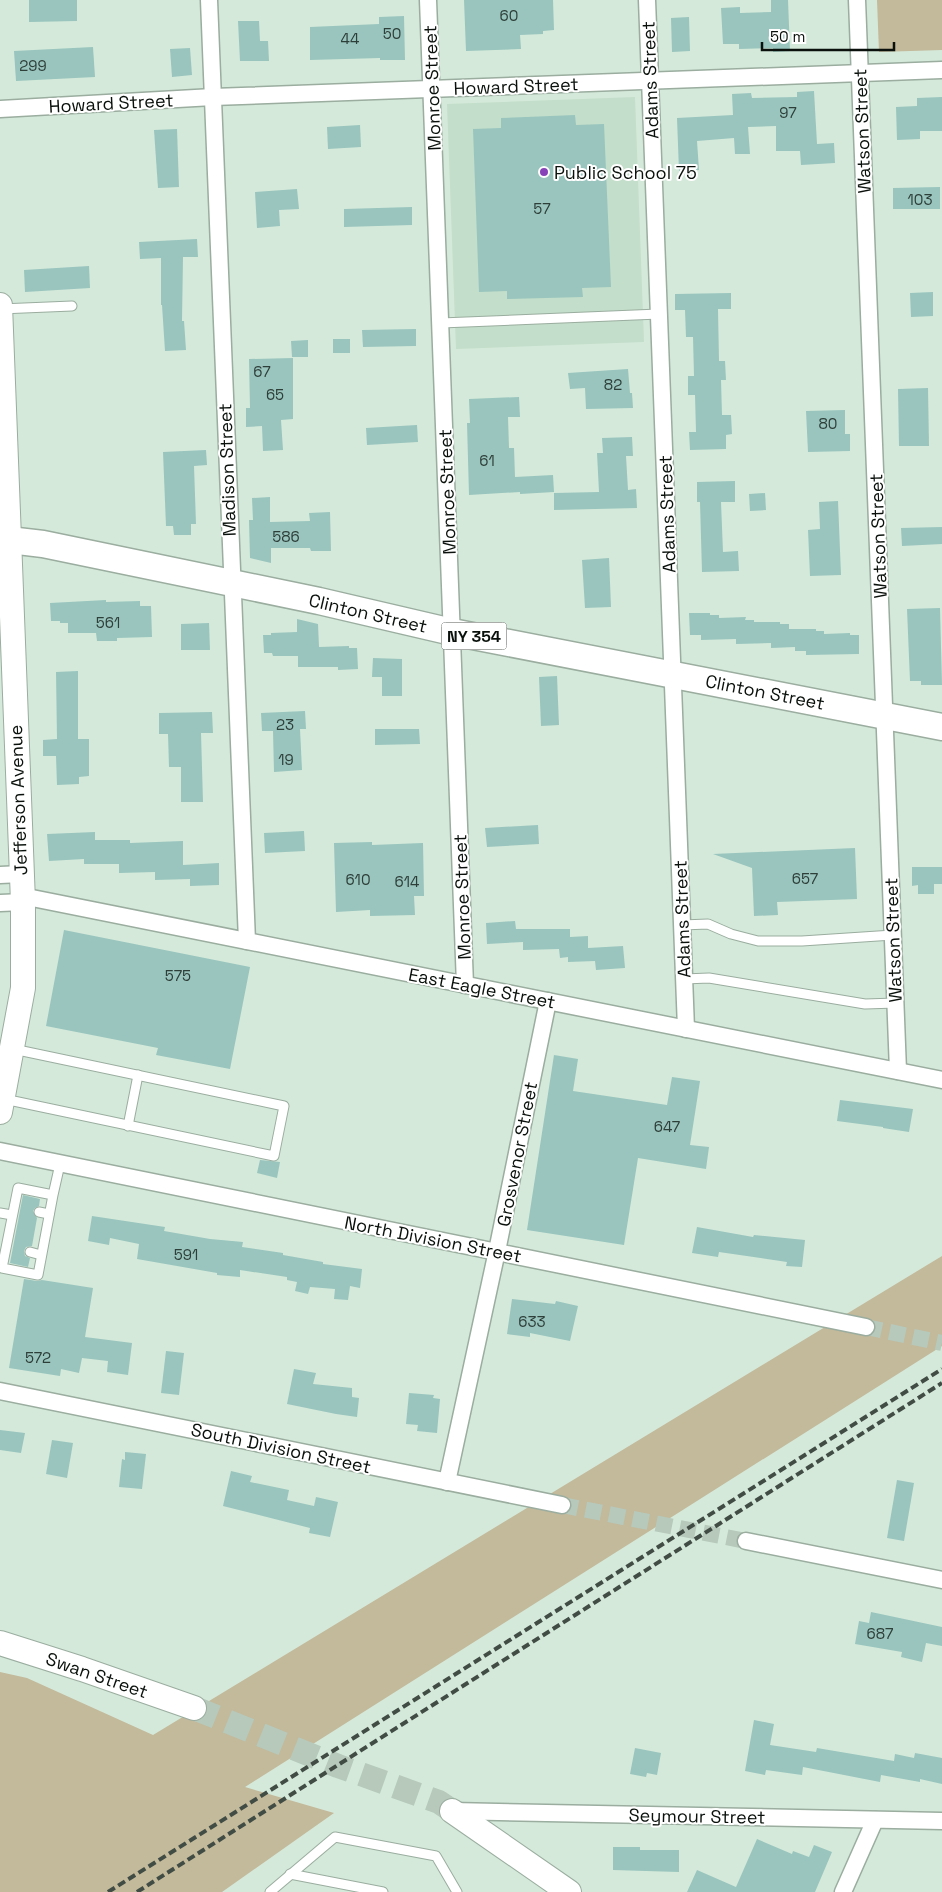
<svg xmlns="http://www.w3.org/2000/svg" width="942" height="1892" font-family="'Space Grotesk',sans-serif">
	<style>
		.built { fill: #c3deca }
		.green { fill: #c3b99b }
		.building { fill: #99c5be }
		.lines { fill: none; stroke-linecap: round; stroke-linejoin: round }
		.street-tunnel { stroke: #b6c9bb; stroke-width: 16; stroke-dasharray: 16 8; stroke-linecap: butt }
		.secondary-tunnel { stroke: #b6c9bb; stroke-width: 24; stroke-dasharray: 24 12; stroke-linecap: butt }
		.lane-casing { stroke: #9aad9f; stroke-width: 11 }
		.street-casing { stroke: #9aad9f; stroke-width: 19 }
		.secondary-casing { stroke: #9aad9f; stroke-width: 26 }
		.primary-casing { stroke: #9aad9f; stroke-width: 29 }
		.lane { stroke: #fff; stroke-width: 9 }
		.street { stroke: #fff; stroke-width: 16 }
		.secondary { stroke: #fff; stroke-width: 24 }
		.primary { stroke: #fff; stroke-width: 26 }
		.rail { stroke: #414c44; stroke-width: 4; stroke-dasharray: 8 4; stroke-linecap: butt }
		.poi-dot { fill: #8642b6; stroke: #fff; stroke-width: 2 }
		.labels { text-anchor: middle; dominant-baseline: central; stroke-width: 4; stroke-linejoin: round; paint-order: stroke }
		.number-label { font-size: 15px; fill: #2e3e38 }
		.shield { fill: #fff; stroke: #545855; stroke-width: 1 }
		.shield-label { font-size: 16px; font-weight: bold; fill: #0a110c }
		.street-label { font-size: 18px; fill: #0a110c; stroke: #fff }
		.poi-label { font-size: 18px; fill: #0a110c; stroke: #fff; text-anchor: start }
	</style>
	<rect width="100%" height="100%" fill="#d4e9da"/>
	<path class="built" d="M635,97L644,342L456,349L447,104Z"/>
	<g class="green">
		<path d="M877,0H942V50L879,52Z"/>
		<path d="M942,1256V1346L245,1787L334,1813L222,1892H0V1672L27,1678L153,1735Z"/>
	</g>
	<g class="building">
		<path d="M29,0H77V21L29,22Z"/>
		<path d="M464,0H553L554,30L543,31V34L520,35L521,49L466,51Z"/>
		<path d="M771,0H788L790,51L773,52V48L739,49V44H723L721,8L740,7V13L771,12Z"/>
		<path d="M404,16L405,60H380V58L310,60V27L379,24V17Z"/>
		<path d="M689,17L690,51L672,52L671,18Z"/>
		<path d="M238,21H259L260,41H268L269,61H240Z"/>
		<path d="M93,47L95,77L16,81L14,51Z"/>
		<path d="M190,48L192,75L172,77L170,49Z"/>
		<path d="M814,91L817,144L834,143L835,163L801,165L800,151H776V126L748,127L750,154H735L734,138L697,141L699,170L679,171L677,118L733,115L732,94L751,93L752,98L797,97V92Z"/>
		<path d="M942,97V131H920V139L897,140L896,107L917,106V98Z"/>
		<path d="M575,115L576,125L604,124L611,287L582,288L583,297L507,299V291L479,292L473,129L501,128V118Z"/>
		<path d="M360,125L361,147L328,149L327,127Z"/>
		<path d="M177,129L179,187L158,188L154,130Z"/>
		<path d="M940,187V209H893V188Z"/>
		<path d="M297,189L299,209L279,210L280,226L257,228L255,192Z"/>
		<path d="M412,207V225L344,227V209Z"/>
		<path d="M197,239L198,257H183L182,321H184L186,350L165,351L162,305H161V258L140,259L139,242Z"/>
		<path d="M89,266L90,288L25,292L24,270Z"/>
		<path d="M933,292V316L911,317L910,293Z"/>
		<path d="M731,293V309H718L719,361H725L726,380H721L722,415H731L732,434L726,435V449L690,450L689,432H696L695,395H688V376H694L693,337H686L685,310H675V294Z"/>
		<path d="M416,329V346L363,347L362,330Z"/>
		<rect x="333" y="339" width="17" height="14"/>
		<path d="M308,340V357H292L291,341Z"/>
		<path d="M293,358V419L281,420L283,450L263,451L262,426L246,427V408H250L249,359Z"/>
		<path d="M628,369L630,393H632L633,408L586,409L585,388L570,389L568,373Z"/>
		<path d="M928,388L929,446H899L898,389Z"/>
		<path d="M519,397L520,417H508L509,448H514L515,477L553,475L554,492L520,494V492L469,495L467,423H470L469,399Z"/>
		<path d="M845,410V434H850V451L808,452L806,411Z"/>
		<path d="M417,425L418,442L367,445L366,428Z"/>
		<path d="M632,437L633,456H626L628,490L636,489L637,508L554,510V493L599,492L597,453H603L602,438Z"/>
		<path d="M206,450L207,465L194,466L196,524H191V535H174L173,526H166L163,452Z"/>
		<path d="M735,481V502H721L723,552L738,551L739,571L702,572L700,502H697V482Z"/>
		<path d="M765,493L766,510L750,511L749,494Z"/>
		<path d="M270,497V522L310,521L309,513L330,512L331,551H311L310,548H271V563L250,558L249,520H253L252,498Z"/>
		<path d="M838,501L841,575L810,576L808,530L820,529L819,502Z"/>
		<path d="M942,527V544L902,546L901,528Z"/>
		<path d="M609,558L611,607L585,608L582,560Z"/>
		<path d="M106,600V602L140,601V606H151L152,637L117,638V641H97L96,633H68V623H60V621H51L50,603Z"/>
		<path d="M940,608L942,685H921V681H910L907,609Z"/>
		<path d="M689,613H710V615H719V618L746,617L745,620H754V622H780V624H789V629H816V631H824V634L850,633V635H859V654L806,655V651H795V647L771,648V643L736,644V639L701,640V635H690Z"/>
		<path d="M297,619L318,624L319,647L349,646V648H357L358,669L338,670V667H298V656H273L272,653H264L263,635H271V633L297,632Z"/>
		<path d="M209,623L210,650H181V624Z"/>
		<path d="M373,658L402,659V696H382V677H372Z"/>
		<path d="M78,671V739H89V776L79,777V784L57,785L56,756H43V740L57,739L56,672Z"/>
		<path d="M557,676L559,725L541,726L539,677Z"/>
		<path d="M305,711L306,729H300L302,770L274,772L273,731H262L261,713Z"/>
		<path d="M212,712L213,733H201L203,802H181V767H169L168,734H159V713Z"/>
		<path d="M375,729H419L420,744L375,745Z"/>
		<path d="M538,825L539,844L487,847L485,828Z"/>
		<path d="M304,831L305,851L265,853L264,833Z"/>
		<path d="M95,832V840H130V843L183,841V865L219,863V885L190,886V879L155,880V872L119,873V864H84V859L49,861L47,834Z"/>
		<path d="M372,842V845L423,843L424,896H414L415,915L370,916V910L336,912L334,843Z"/>
		<path d="M855,848L857,899L777,902L778,915L754,916L752,868L713,854Z"/>
		<path d="M912,867H942V884H934V894H918V885L912,886Z"/>
		<path d="M515,921L516,929H570V937L588,936V948L623,946L625,968L596,970L595,961L568,962V957L560,958L559,949L523,950V942L487,944L486,923Z"/>
		<path d="M64,930L250,967L230,1069L156,1055L158,1048L46,1026Z"/>
		<path d="M554,1055L578,1059L573,1091L667,1105L672,1077L700,1081L690,1145L709,1147L706,1169L638,1158L624,1245L527,1230Z"/>
		<path d="M840,1100L913,1109L909,1132L883,1128V1127L837,1121Z"/>
		<path d="M260,1160L280,1162L277,1178L257,1173Z"/>
		<path d="M23,1195L40,1199L39,1206L35,1208L33,1211L37,1218L32,1246L26,1247L24,1251L25,1256L30,1258L28,1267L10,1263Z"/>
		<path d="M92,1216L165,1227L164,1231L210,1239L243,1242L242,1247L283,1253V1255L323,1262V1264L362,1269L360,1288L350,1286L348,1300L334,1299L335,1289L310,1287L308,1294L295,1291L297,1282L287,1280V1277L240,1270V1277L217,1275V1273L137,1259L139,1244L110,1238L109,1245L88,1241Z"/>
		<path d="M697,1227L753,1237L754,1235L805,1240L802,1267L786,1266L787,1262L719,1252L718,1257L692,1253Z"/>
		<path d="M24,1279L37,1281L42,1280L93,1288L85,1337L132,1343L128,1375L107,1372L108,1361L82,1358L79,1373L61,1369L60,1376L9,1368Z"/>
		<path d="M512,1299L555,1304L556,1301L578,1306L570,1341L530,1333V1337L507,1334Z"/>
		<path d="M166,1351L184,1353L179,1395L161,1393Z"/>
		<path d="M294,1369L316,1373L313,1384L352,1388V1397L359,1398L357,1417L336,1414L287,1404Z"/>
		<path d="M409,1393L434,1395L433,1398L440,1399L437,1433L417,1431L418,1425L406,1424Z"/>
		<path d="M0,1430L25,1433L21,1453L0,1450Z"/>
		<path d="M52,1440L73,1443L67,1478L46,1474Z"/>
		<path d="M125,1452L146,1454L142,1489L119,1487L122,1459L125,1460Z"/>
		<path d="M231,1471L252,1476L250,1482L289,1490L287,1500L314,1506L316,1497L338,1502L330,1537L309,1533L310,1528L223,1506Z"/>
		<path d="M897,1480L914,1483L904,1541L887,1538Z"/>
		<path d="M871,1612L942,1627V1646L926,1643L922,1662L901,1657L902,1652L855,1644L859,1621L869,1623Z"/>
		<path d="M754,1720L774,1724L770,1745L816,1752L817,1748L894,1761L895,1754L914,1758L915,1753L942,1758V1784L920,1779V1782L881,1775L880,1782L803,1767L802,1775L766,1770L765,1775L745,1771Z"/>
		<path d="M635,1748L661,1753L657,1775L647,1773L646,1777L630,1774Z"/>
		<path d="M757,1839L792,1854L793,1851L809,1857L814,1845L832,1852L815,1892H687L697,1870L736,1887Z"/>
		<path d="M613,1847H640V1850H679V1872L613,1870Z"/>
	</g>
	<g class="lines">
		<g class="street-tunnel">
			<path d="M866,1327L942,1343"/>
			<path d="M562,1505L746,1541"/>
		</g>
		<path class="secondary-tunnel" d="M194,1708L338,1766L439,1802L452,1811"/>
		<g class="lane-casing">
			<g id="lane">
				<path d="M0,309L72,306"/>
				<path d="M441,323L659,314"/>
				<path d="M682,925L708,924L731,934L758,941H802L893,935"/>
				<path d="M684,979L709,978L865,1004L896,1003"/>
				<path d="M4,1099L274,1156L284,1106L13,1049"/>
				<path d="M128,1126L138,1075"/>
				<path d="M53,1195L38,1275L2,1268L18,1188L53,1195L60,1164"/>
				<path d="M39,1212L49,1214"/>
				<path d="M0,1213L12,1215"/>
				<path d="M30,1252L41,1255"/>
				<path d="M290,1874L383,1892"/>
				<path d="M270,1892L335,1837L436,1856L457,1892"/>
			</g>
		</g>
		<g class="street-casing">
			<g id="street">
				<path d="M209,0L247,941"/>
				<path d="M428,0L465,985"/>
				<path d="M647,0L686,1029"/>
				<path d="M857,0L898,1071"/>
				<path d="M0,109L213,97L942,70"/>
				<path d="M0,875L21,874"/>
				<path d="M22,896L942,1080"/>
				<path d="M0,903L23,902"/>
				<path d="M0,1151L866,1327"/>
				<path d="M0,1391L562,1505"/>
				<path d="M447,1482L497,1251L548,1001"/>
				<path d="M746,1541L942,1580"/>
				<path d="M452,1811L942,1821"/>
				<path d="M843,1892L875,1820"/>
			</g>
		</g>
		<g class="secondary-casing">
			<g id="secondary">
				<path d="M0,305L23,902V988L0,1112"/>
				<path d="M0,1643L82,1669L194,1708"/>
				<path d="M452,1811L569,1892"/>
			</g>
		</g>
		<g class="primary-casing">
			<path id="primary" d="M0,539L43,544L319,601L452,632L942,727"/>
		</g>
		<use href="#lane" class="lane"/>
		<use href="#street" class="street"/>
		<use href="#secondary" class="secondary"/>
		<use href="#primary" class="primary"/>
		<g class="rail">
			<path d="M108,1892L942,1369"/>
			<path d="M137,1892L942,1383"/>
		</g>
	</g>
	<circle class="poi-dot" cx="544" cy="172" r="5"/>
	<g class="labels">
		<g class="number-label">
			<text x="509" y="15">60</text>
			<text x="392" y="33">50</text>
			<text x="350" y="38">44</text>
			<text x="33" y="65">299</text>
			<text x="788" y="112">97</text>
			<text x="920" y="199">103</text>
			<text x="542" y="208">57</text>
			<text x="262" y="371">67</text>
			<text x="613" y="384">82</text>
			<text x="275" y="394">65</text>
			<text x="828" y="423">80</text>
			<text x="487" y="460">61</text>
			<text x="286" y="536">586</text>
			<text x="108" y="622">561</text>
			<text x="285" y="724">23</text>
			<text x="286" y="759">19</text>
			<text x="805" y="878">657</text>
			<text x="358" y="879">610</text>
			<text x="407" y="881">614</text>
			<text x="178" y="975">575</text>
			<text x="667" y="1126">647</text>
			<text x="186" y="1254">591</text>
			<text x="532" y="1321">633</text>
			<text x="38" y="1357">572</text>
			<text x="880" y="1633">687</text>
		</g>
		<rect class="shield" x="441.5" y="622.5" width="65" height="27" rx="4"/>
		<g class="shield-label">
			<text x="474" y="636">NY 354</text>
		</g>
		<g class="street-label">
			<text transform="translate(650 80) rotate(-92)">Adams Street</text>
			<text transform="translate(516 86) rotate(-2)">Howard Street</text>
			<text transform="translate(432 88) rotate(-92)">Monroe Street</text>
			<text transform="translate(111 103) rotate(-3)">Howard Street</text>
			<text transform="translate(862 131) rotate(-92)">Watson Street</text>
			<text transform="translate(227 470) rotate(-92)">Madison Street</text>
			<text transform="translate(447 492) rotate(-92)">Monroe Street</text>
			<text transform="translate(667 514) rotate(-92)">Adams Street</text>
			<text transform="translate(878 536) rotate(-92)">Watson Street</text>
			<text transform="translate(368 613) rotate(13)">Clinton Street</text>
			<text transform="translate(765 692) rotate(11)">Clinton Street</text>
			<text transform="translate(18 800) rotate(-92)">Jefferson Avenue</text>
			<text transform="translate(462 897) rotate(-92)">Monroe Street</text>
			<text transform="translate(682 919) rotate(-92)">Adams Street</text>
			<text transform="translate(893 940) rotate(-92)">Watson Street</text>
			<text transform="translate(482 988) rotate(11)">East Eagle Street</text>
			<text transform="translate(517 1154) rotate(-79)">Grosvenor Street</text>
			<text transform="translate(433 1239) rotate(11)">North Division Street</text>
			<text transform="translate(281 1448) rotate(12)">South Division Street</text>
			<text transform="translate(97 1675) rotate(19)">Swan Street</text>
			<text transform="translate(697 1816) rotate(1)">Seymour Street</text>
		</g>
		<g class="poi-label">
			<text x="554" y="172">Public School 75</text>
		</g>
	</g>
	<path d="M762 42v8h132v-8" fill="none" stroke="#0a110c" stroke-width="2.5"/>
	<text x="770" y="42" font-size="15" fill="#0a110c" stroke="#ffffff" stroke-width="4" paint-order="stroke">50 m</text>
</svg>
